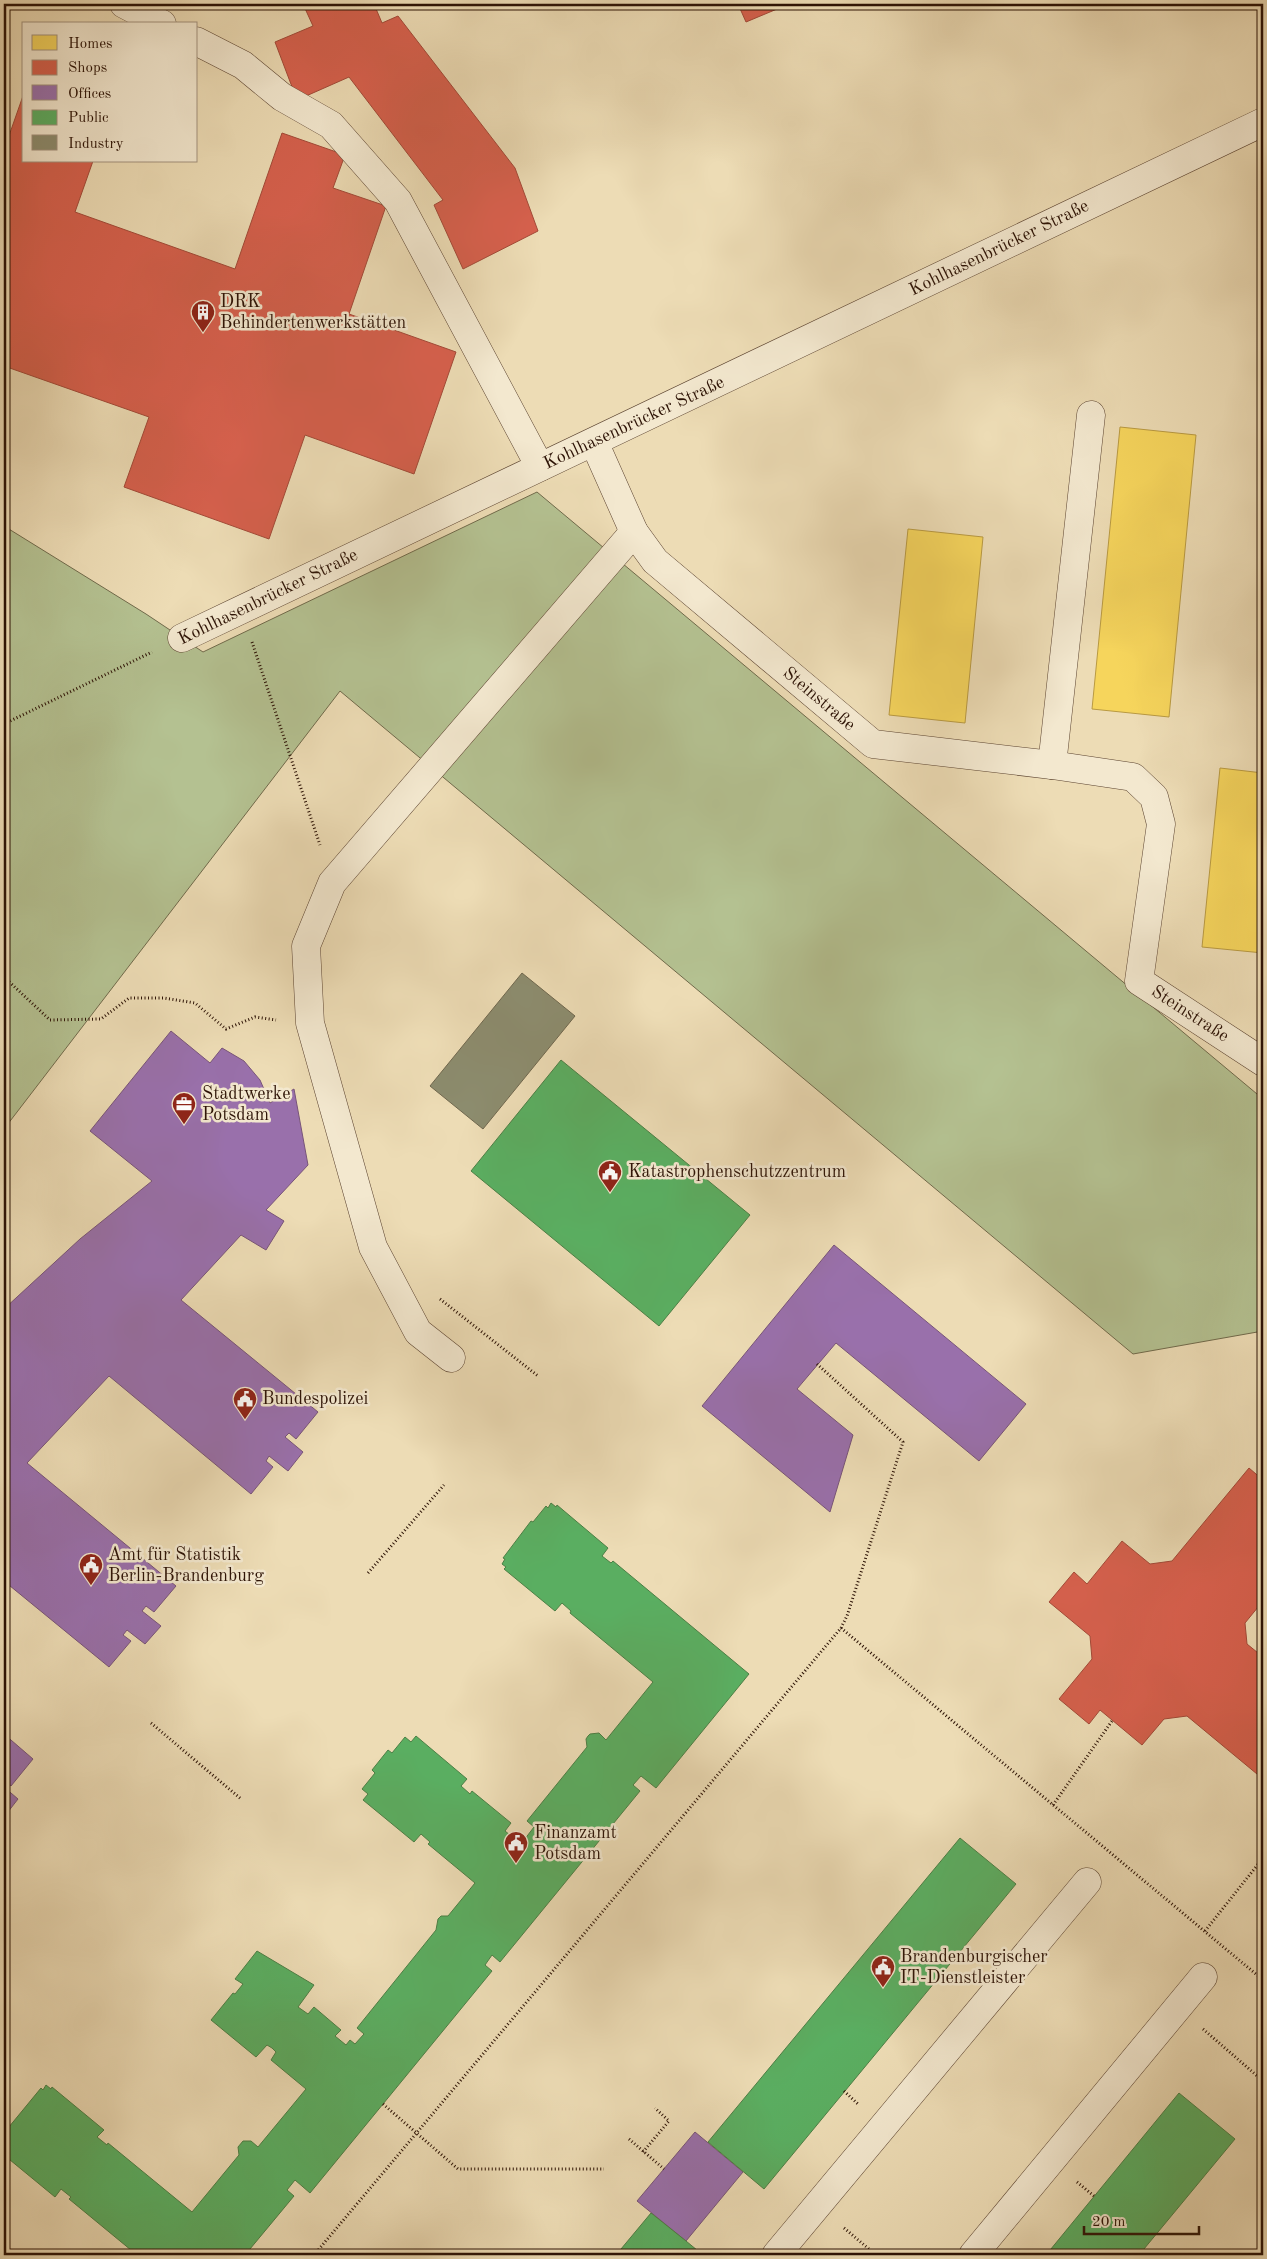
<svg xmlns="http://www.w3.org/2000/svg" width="1267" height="2259" font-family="'Old Standard TT',serif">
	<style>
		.green { fill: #b4c191; stroke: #706a4b }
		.homes { fill: #f6d55c; stroke: #b99a42 }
		.shops { fill: #d6604d; stroke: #a34937 }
		.offices { fill: #9970ab; stroke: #785479 }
		.public { fill: #5aae61; stroke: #4c7f45 }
		.industry { fill: #8c8c6e; stroke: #6f674e }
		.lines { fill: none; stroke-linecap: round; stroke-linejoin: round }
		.minor-casing { stroke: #5c4431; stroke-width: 29 }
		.path { stroke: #2c1205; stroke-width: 3; stroke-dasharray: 1 2.5; stroke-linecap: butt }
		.minor { stroke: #f3e8cf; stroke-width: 28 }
		.labels { text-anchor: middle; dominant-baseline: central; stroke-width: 5; stroke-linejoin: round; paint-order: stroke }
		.street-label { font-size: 18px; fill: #2c1205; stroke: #f3e8cf }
		.poi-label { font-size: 18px; fill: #2c1205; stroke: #f3e8cf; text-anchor: start }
	</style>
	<rect width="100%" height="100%" fill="#eddcb5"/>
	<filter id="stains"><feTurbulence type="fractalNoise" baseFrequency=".004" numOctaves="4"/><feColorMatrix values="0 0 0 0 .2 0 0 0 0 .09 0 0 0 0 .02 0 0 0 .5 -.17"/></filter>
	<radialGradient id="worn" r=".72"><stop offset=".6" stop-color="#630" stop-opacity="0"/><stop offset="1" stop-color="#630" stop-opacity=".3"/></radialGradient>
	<path class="green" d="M537,492L1263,1099V1331L1133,1354L340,691L4,1129V526L146,614L203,652Z"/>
	<g class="homes">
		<path d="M1120,427L1196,435L1169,717L1092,709Z"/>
		<path d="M908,529L983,537L965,723L889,715Z"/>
		<path d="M1220,768L1263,773V953L1202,947Z"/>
	</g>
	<g class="shops">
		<path d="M303,4H374L382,23L398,16L515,168L538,231L463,269L434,205L443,200L349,77L297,100L275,42L313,26Z"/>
		<path d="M738,4H789L746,22Z"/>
		<path d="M24,93V161H93L75,212L235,269L282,133L345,155L333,188L386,206L349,314L456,352L414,474L305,435L269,539L124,487L149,417L4,366V150Z"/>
		<path d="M1249,1468L1263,1480V1601L1245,1623L1247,1644L1263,1657V1779L1187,1716L1164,1719L1142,1745L1100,1710L1089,1724L1059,1699L1092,1659L1090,1636L1049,1602L1074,1572L1087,1584L1122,1541L1150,1564L1172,1561Z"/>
	</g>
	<g class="offices">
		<path d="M171,1031L210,1063L222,1048L244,1061L260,1080L270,1103L294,1089L308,1165L266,1210L284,1221L266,1250L241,1235L181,1300L318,1412L296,1439L289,1433L285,1437L303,1452L288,1471L269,1456L266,1461L273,1467L251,1494L109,1376L27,1463L176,1586L154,1612L146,1606L142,1611L161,1626L145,1644L127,1630L123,1635L131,1641L109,1667L4,1581V1309L80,1239L152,1181L90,1131Z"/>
		<path d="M834,1245L1026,1404L979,1461L836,1343L797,1389L853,1435L830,1512L702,1406Z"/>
		<path d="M4,1734L33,1759L11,1786L4,1780Z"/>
		<path d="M4,1787L18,1799L4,1817Z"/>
		<path d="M695,2132L743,2172L686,2241L637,2201Z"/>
	</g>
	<g class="public">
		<path d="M561,1060L750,1215L659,1326L471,1171Z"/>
		<path d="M551,1503L556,1507L557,1505L608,1548L602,1556L611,1563L613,1561L749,1674L656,1788L641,1776L633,1785L640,1791L500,1962L492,1955L485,1965L492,1971L383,2104L310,2193L295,2180L287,2190L294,2196L245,2255H137L69,2199L71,2197L61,2189L55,2197L4,2155V2133L41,2088L43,2090L46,2085L51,2089L52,2087L104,2130L97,2137L107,2145L108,2143L192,2212L239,2155L238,2147L243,2141H251L258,2147L306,2089L271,2060L276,2052L272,2048L267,2045L256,2057L211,2020L233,1993L235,1994L243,1984L235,1979L257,1951L314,1985L298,2007L308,2014L314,2007L341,2030L335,2036L346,2045L350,2040L355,2044L364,2034L357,2028L436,1930L438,1919L441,1916H448L475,1883L428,1844L430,1842L421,1834L414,1842L363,1800L368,1794L362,1789L375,1773L372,1770L388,1750L392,1753L405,1737L411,1742L416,1736L467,1779L461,1786L470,1794L472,1791L511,1823L505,1831L521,1844L534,1827L527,1821L587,1747L586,1739L588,1736L590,1734L599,1733L606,1740L653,1682L570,1613L571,1611L562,1603L555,1611L504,1569L506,1567L502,1564L505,1559L503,1558L531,1521L533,1522L546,1506L548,1508Z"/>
		<path d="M960,1838L1016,1884L764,2189L708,2142Z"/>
		<path d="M1179,2093L1235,2139L1139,2255H1046Z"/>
		<path d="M651,2213L686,2241L703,2255H616Z"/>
	</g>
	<path class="industry" d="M522,973L575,1016L483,1129L430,1086Z"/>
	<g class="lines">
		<g class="minor-casing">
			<g id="minor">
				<path d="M124,4L162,24"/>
				<path d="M196,41L243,65L282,97L331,125L398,201L540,467"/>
				<path d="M594,442L634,532L655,561L873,744L1052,765L1133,777L1154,797L1161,824L1139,981L1263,1062"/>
				<path d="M182,638L1263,122"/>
				<path d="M1052,765L1091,415"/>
				<path d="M451,1358L418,1332L373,1247L310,1023L306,946L332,883L634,532"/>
				<path d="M776,2255L1087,1882"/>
				<path d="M973,2255L1203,1977"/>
			</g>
		</g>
		<g class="path">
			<path d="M252,642L320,845"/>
			<path d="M4,724L152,652"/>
			<path d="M4,977L50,1020L101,1019L129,998H164L195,1003L226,1029L255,1017L276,1020"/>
			<path d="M440,1299L538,1376"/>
			<path d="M368,1573L444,1485"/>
			<path d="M841,1628L1263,1980"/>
			<path d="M151,1723L241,1799"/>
			<path d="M1053,1805L1112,1721"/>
			<path d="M1205,1931L1263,1858"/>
			<path d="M1203,2029L1263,2081"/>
			<path d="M844,2091L859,2105"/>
			<path d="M383,2104L458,2169H604"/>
			<path d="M629,2139L664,2169"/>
			<path d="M643,2152L669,2121L655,2108"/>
			<path d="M1077,2182L1094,2196"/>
			<path d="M844,2228L876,2255"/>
			<path d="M314,2255L841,1628L847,1616L903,1442L817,1364"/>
		</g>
		<use href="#minor" class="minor"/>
	</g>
	<defs>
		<g id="building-pin" transform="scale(1.25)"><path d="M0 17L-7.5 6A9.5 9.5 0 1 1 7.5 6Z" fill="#8f2418" stroke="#f3e8cf"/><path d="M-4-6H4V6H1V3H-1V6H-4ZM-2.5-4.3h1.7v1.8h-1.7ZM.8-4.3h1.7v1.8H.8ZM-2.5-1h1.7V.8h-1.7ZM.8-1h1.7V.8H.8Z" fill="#fff"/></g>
		<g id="office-pin" transform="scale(1.25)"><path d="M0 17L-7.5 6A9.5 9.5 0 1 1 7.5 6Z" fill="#8f2418" stroke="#f3e8cf"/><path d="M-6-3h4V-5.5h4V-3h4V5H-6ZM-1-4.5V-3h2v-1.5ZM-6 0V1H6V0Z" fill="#fff"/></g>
		<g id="civic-pin" transform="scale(1.25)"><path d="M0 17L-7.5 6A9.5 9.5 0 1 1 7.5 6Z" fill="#8f2418" stroke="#f3e8cf"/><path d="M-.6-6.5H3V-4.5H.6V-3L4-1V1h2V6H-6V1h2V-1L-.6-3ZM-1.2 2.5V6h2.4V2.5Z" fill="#fff"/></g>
	</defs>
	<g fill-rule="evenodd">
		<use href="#building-pin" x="203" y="312"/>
		<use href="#office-pin" x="184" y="1104"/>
		<use href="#civic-pin" x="610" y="1172"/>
		<use href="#civic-pin" x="245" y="1399"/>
		<use href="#civic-pin" x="91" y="1565"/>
		<use href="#civic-pin" x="516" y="1843"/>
		<use href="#civic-pin" x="883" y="1967"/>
	</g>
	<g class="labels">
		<g class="street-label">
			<text transform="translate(999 248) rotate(-26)">Kohlhasenbrücker Straße</text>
			<text transform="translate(634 423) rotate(-25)">Kohlhasenbrücker Straße</text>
			<text transform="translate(268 597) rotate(-26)">Kohlhasenbrücker Straße</text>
			<text transform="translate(819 699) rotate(40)">Steinstraße</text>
			<text transform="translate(1190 1014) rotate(33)">Steinstraße</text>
		</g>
		<g class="poi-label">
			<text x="220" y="302">DRK<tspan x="220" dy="21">Behindertenwerkstätten</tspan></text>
			<text x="202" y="1094">Stadtwerke<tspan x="202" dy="21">Potsdam</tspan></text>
			<text x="628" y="1172">Katastrophenschutzzentrum</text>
			<text x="262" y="1399">Bundespolizei</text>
			<text x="108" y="1555">Amt für Statistik<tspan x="108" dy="21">Berlin-Brandenburg</tspan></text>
			<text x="534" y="1833">Finanzamt<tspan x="534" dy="21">Potsdam</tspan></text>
			<text x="900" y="1957">Brandenburgischer<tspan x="900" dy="21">IT-Dienstleister</tspan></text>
		</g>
	</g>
	<rect width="1267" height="2259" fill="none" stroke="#eddcb5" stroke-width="20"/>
	<rect x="5" y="5" width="1257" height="2249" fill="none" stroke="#2c1205" stroke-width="2.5"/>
	<rect x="10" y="10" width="1247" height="2239" fill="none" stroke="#2c1205"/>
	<rect x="22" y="22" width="175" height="140" fill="#f3e8cf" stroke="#a3927e"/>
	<rect x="32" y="35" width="25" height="15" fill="#f6d55c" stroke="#a3927e"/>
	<text x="68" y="48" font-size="15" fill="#2c1205">Homes</text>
	<rect x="32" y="60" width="25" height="15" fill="#d6604d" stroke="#a3927e"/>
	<text x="68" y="72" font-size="15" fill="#2c1205">Shops</text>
	<rect x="32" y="85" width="25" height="15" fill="#9970ab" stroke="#a3927e"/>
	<text x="68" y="98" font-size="15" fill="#2c1205">Offices</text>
	<rect x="32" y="110" width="25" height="15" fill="#5aae61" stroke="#a3927e"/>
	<text x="68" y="122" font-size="15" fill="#2c1205">Public</text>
	<rect x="32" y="135" width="25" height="15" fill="#8c8c6e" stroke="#a3927e"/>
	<text x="68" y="148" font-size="15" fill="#2c1205">Industry</text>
	<path d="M1084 2226v8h115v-8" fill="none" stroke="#2c1205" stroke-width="2.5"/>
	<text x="1092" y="2226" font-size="15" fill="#2c1205" stroke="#f3e8cf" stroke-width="4" paint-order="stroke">20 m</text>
	<rect width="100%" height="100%" filter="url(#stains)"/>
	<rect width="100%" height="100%" fill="url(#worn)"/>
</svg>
